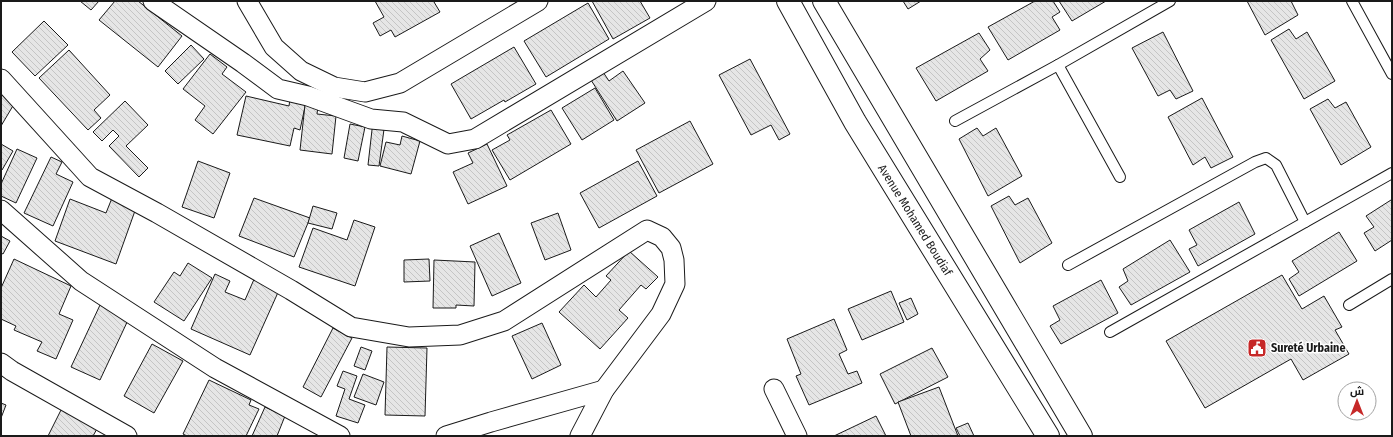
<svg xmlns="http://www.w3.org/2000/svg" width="1393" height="437" font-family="'Fira Sans Condensed',Cairo,sans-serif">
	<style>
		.building { fill: url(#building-back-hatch); stroke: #1a1a1a }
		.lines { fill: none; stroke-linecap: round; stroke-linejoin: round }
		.service-casing { stroke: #1a1a1a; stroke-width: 12 }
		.minor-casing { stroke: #1a1a1a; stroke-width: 21 }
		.secondary-casing { stroke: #1a1a1a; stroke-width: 24 }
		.service { stroke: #fff; stroke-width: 10 }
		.minor { stroke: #fff; stroke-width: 19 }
		.secondary { stroke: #fff; stroke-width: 22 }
		.labels { text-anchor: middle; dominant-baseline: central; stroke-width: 3; stroke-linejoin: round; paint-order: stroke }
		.street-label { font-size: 12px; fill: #1a1a1a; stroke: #fff }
		.poi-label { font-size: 12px; font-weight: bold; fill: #1a1a1a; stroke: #fff; text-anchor: start }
	</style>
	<defs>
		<pattern id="building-back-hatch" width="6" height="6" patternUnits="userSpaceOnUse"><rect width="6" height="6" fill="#e6e6e6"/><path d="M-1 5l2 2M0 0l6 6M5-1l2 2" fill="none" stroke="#c5c5c5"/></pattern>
	</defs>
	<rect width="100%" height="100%" fill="#fff"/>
	<g class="building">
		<path d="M80,1H99L91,10Z"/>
		<path d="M115,1H138L182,36L158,67L99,20Z"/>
		<path d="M375,1H436L434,2L440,12L395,37L391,30L380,36L373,23L384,17Z"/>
		<path d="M592,1H640L650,18L613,39Z"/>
		<path d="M903,1H921L908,9Z"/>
		<path d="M1035,1H1053L1060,12L1052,17L1060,30L1008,60L988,27Z"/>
		<path d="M1059,1H1106L1072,21Z"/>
		<path d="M1247,1H1291L1298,15L1265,35Z"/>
		<path d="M588,3L609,39L546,77L524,41Z"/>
		<path d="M44,21L68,45L35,76L12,52Z"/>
		<path d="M1289,29L1296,39L1307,32L1335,81L1304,99L1271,40Z"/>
		<path d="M1163,32L1193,91L1176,99L1170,90L1158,96L1132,48Z"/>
		<path d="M979,33L990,50L980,59L988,71L936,101L916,68Z"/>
		<path d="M191,45L204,59L178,84L165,71Z"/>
		<path d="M514,47L536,84L505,102L504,100L471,119L451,84Z"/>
		<path d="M69,50L110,95L94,110L101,118L88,130L39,78Z"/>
		<path d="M210,54L227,67L222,74L246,92L213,134L195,120L205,106L183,89Z"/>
		<path d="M750,59L790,134L779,140L771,125L751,135L719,75Z"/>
		<path d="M623,71L645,103L617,121L591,80L603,72L609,81Z"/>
		<path d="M595,88L614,120L582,140L562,108Z"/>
		<path d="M1,89L17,99L1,126Z"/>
		<path d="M246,96L289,106L290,99L306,102L300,130L294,128L290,146L237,135Z"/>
		<path d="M1202,98L1233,157L1211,168L1205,157L1193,165L1168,117Z"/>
		<path d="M1328,99L1335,108L1346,102L1371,147L1341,165L1310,109Z"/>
		<path d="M125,101L148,125L126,146L148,168L139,177L109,146L119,136L113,130L102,141L93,132Z"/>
		<path d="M305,105L318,106L317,114L336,116L332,154L300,150Z"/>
		<path d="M551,110L571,144L510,180L492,150L510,140L507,135Z"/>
		<path d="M373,121L385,122L379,166L368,165Z"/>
		<path d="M690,121L713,164L659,193L636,150Z"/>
		<path d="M350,124L365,127L358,161L344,158Z"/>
		<path d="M977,128L983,136L996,128L1022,176L988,196L959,139Z"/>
		<path d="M402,136L420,141L411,174L380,166L386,142L400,145Z"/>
		<path d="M1,144L13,151L2,170L1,169Z"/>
		<path d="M487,144L507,186L468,204L453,172L473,163L468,153Z"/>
		<path d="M17,149L37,158L16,203L1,196V184Z"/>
		<path d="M51,157L62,162L56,174L73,182L53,226L24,213Z"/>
		<path d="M198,161L230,173L214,218L182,207Z"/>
		<path d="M638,161L657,196L599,228L580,193Z"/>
		<path d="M1009,196L1015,205L1028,198L1052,243L1020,263L991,206Z"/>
		<path d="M112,198L136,208L116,264L55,241L70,199L106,213Z"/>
		<path d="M254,198L310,218L294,257L239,236Z"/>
		<path d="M1391,200H1392V240L1375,251L1364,233L1374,227L1366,216Z"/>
		<path d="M1239,202L1255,234L1198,266L1189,249L1197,245L1189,230Z"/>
		<path d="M313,206L337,213L332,229L308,223Z"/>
		<path d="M558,213L571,250L545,260L531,223Z"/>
		<path d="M354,220L375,227L355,286L299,267L313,228L347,240Z"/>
		<path d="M1339,232L1357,261L1299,296L1289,279L1299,272L1292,261Z"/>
		<path d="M499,233L521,283L492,296L470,246Z"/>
		<path d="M1,236L10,241L3,254L1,253Z"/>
		<path d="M1170,240L1190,272L1131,305L1119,287L1128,281L1123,269Z"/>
		<path d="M629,251L658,277L646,289L641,285L619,310L628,318L600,349L559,312L584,285L596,297L611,280L606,276Z"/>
		<path d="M14,259L71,286L59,314L73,320L56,359L37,351L42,342L14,330L16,326L1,319V288Z"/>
		<path d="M429,259L430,281L404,282V260Z"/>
		<path d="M434,260L475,262L474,306L456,305V308H433Z"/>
		<path d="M188,263L212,278L184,321L154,302L174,272L180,276Z"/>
		<path d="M215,274L230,281L225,292L245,300L255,277L280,288L250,355L191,329Z"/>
		<path d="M1282,275L1302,309L1324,296L1342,327L1335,330L1349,354L1303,380L1291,359L1205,408L1166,341Z"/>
		<path d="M1101,280L1118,313L1061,344L1050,326L1060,320L1053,306Z"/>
		<path d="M891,291L904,322L862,340L848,309Z"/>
		<path d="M911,298L918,314L907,320L899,303Z"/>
		<path d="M100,305L129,318L100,380L71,367Z"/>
		<path d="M834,319L847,350L839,354L848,374L857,371L862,383L809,405L796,376L801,374L787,339Z"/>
		<path d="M542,323L561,365L532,379L512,336Z"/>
		<path d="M333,328L352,338L321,397L303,387Z"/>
		<path d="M152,344L183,361L154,413L124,396Z"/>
		<path d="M361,347L372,351L365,370L354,366Z"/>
		<path d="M387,347L427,348L425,416L385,415Z"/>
		<path d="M932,348L948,377L895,404L880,374Z"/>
		<path d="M343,371L357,376L349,399L365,405L358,423L336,416L345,389L337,386Z"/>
		<path d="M363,374L384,382L376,405L354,397Z"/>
		<path d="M209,380L251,400L249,405L259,409L246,436H187L183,434Z"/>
		<path d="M939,387L958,436H911L898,402Z"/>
		<path d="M1,403L6,405L1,418Z"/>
		<path d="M265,407L285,416L277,436H252Z"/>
		<path d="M62,408L98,427L93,436H48Z"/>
		<path d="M876,416L886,436H834Z"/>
		<path d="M968,423L974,436H960L956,428Z"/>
	</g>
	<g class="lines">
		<g class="service-casing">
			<g id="service">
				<path d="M1352,1L1392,74"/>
				<path d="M1058,65L1120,177"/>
				<path d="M955,121L1058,65L1170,1"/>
				<path d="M1068,265L1255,162L1266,158L1276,165L1305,222"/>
				<path d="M1349,305L1392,279"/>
				<path d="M1110,332L1392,173"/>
			</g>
		</g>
		<g class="minor-casing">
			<g id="minor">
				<path d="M153,1L243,63L278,89L308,96L371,119L403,122L448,144L475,139L706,1"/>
				<path d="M247,1L274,47L301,71L334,87L365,92L400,83L538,1"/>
				<path d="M1,79L90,177L157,213L291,290L351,327L409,337L460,335L504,321L647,230L662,237L671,248L674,260L675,284L661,314L604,390L580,436"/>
				<path d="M1,210L81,281L215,368L340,436"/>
				<path d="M1,363L12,371L127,436"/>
				<path d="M774,389L797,436"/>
				<path d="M446,436L491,422L604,390"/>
			</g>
		</g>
		<g class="secondary-casing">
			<g id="secondary">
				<path d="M788,1L855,122L1048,436"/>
				<path d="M824,1L1081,436"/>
			</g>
		</g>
		<use href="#service" class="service"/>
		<use href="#minor" class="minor"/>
		<use href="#secondary" class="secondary"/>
	</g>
	<defs>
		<g id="civic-square" transform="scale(1)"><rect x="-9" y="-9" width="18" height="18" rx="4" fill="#c62828" stroke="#fff"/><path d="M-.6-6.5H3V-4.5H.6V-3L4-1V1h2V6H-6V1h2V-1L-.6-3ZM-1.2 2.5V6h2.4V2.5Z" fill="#fff"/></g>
	</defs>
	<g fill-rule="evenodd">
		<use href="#civic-square" x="1257" y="348"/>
	</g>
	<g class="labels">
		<g class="street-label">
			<text transform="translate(915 220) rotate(58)">Avenue Mohamed Boudiaf</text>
		</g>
		<g class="poi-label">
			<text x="1271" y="348">Sureté Urbaine</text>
		</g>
	</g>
	<rect width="1393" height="437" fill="none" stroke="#1a1a1a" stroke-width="4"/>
	<g transform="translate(1357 401)"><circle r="19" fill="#ffffff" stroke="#a3a3a3"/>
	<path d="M0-3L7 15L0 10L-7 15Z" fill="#c62828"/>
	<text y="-6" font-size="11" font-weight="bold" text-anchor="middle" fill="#1a1a1a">ش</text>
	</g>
</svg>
